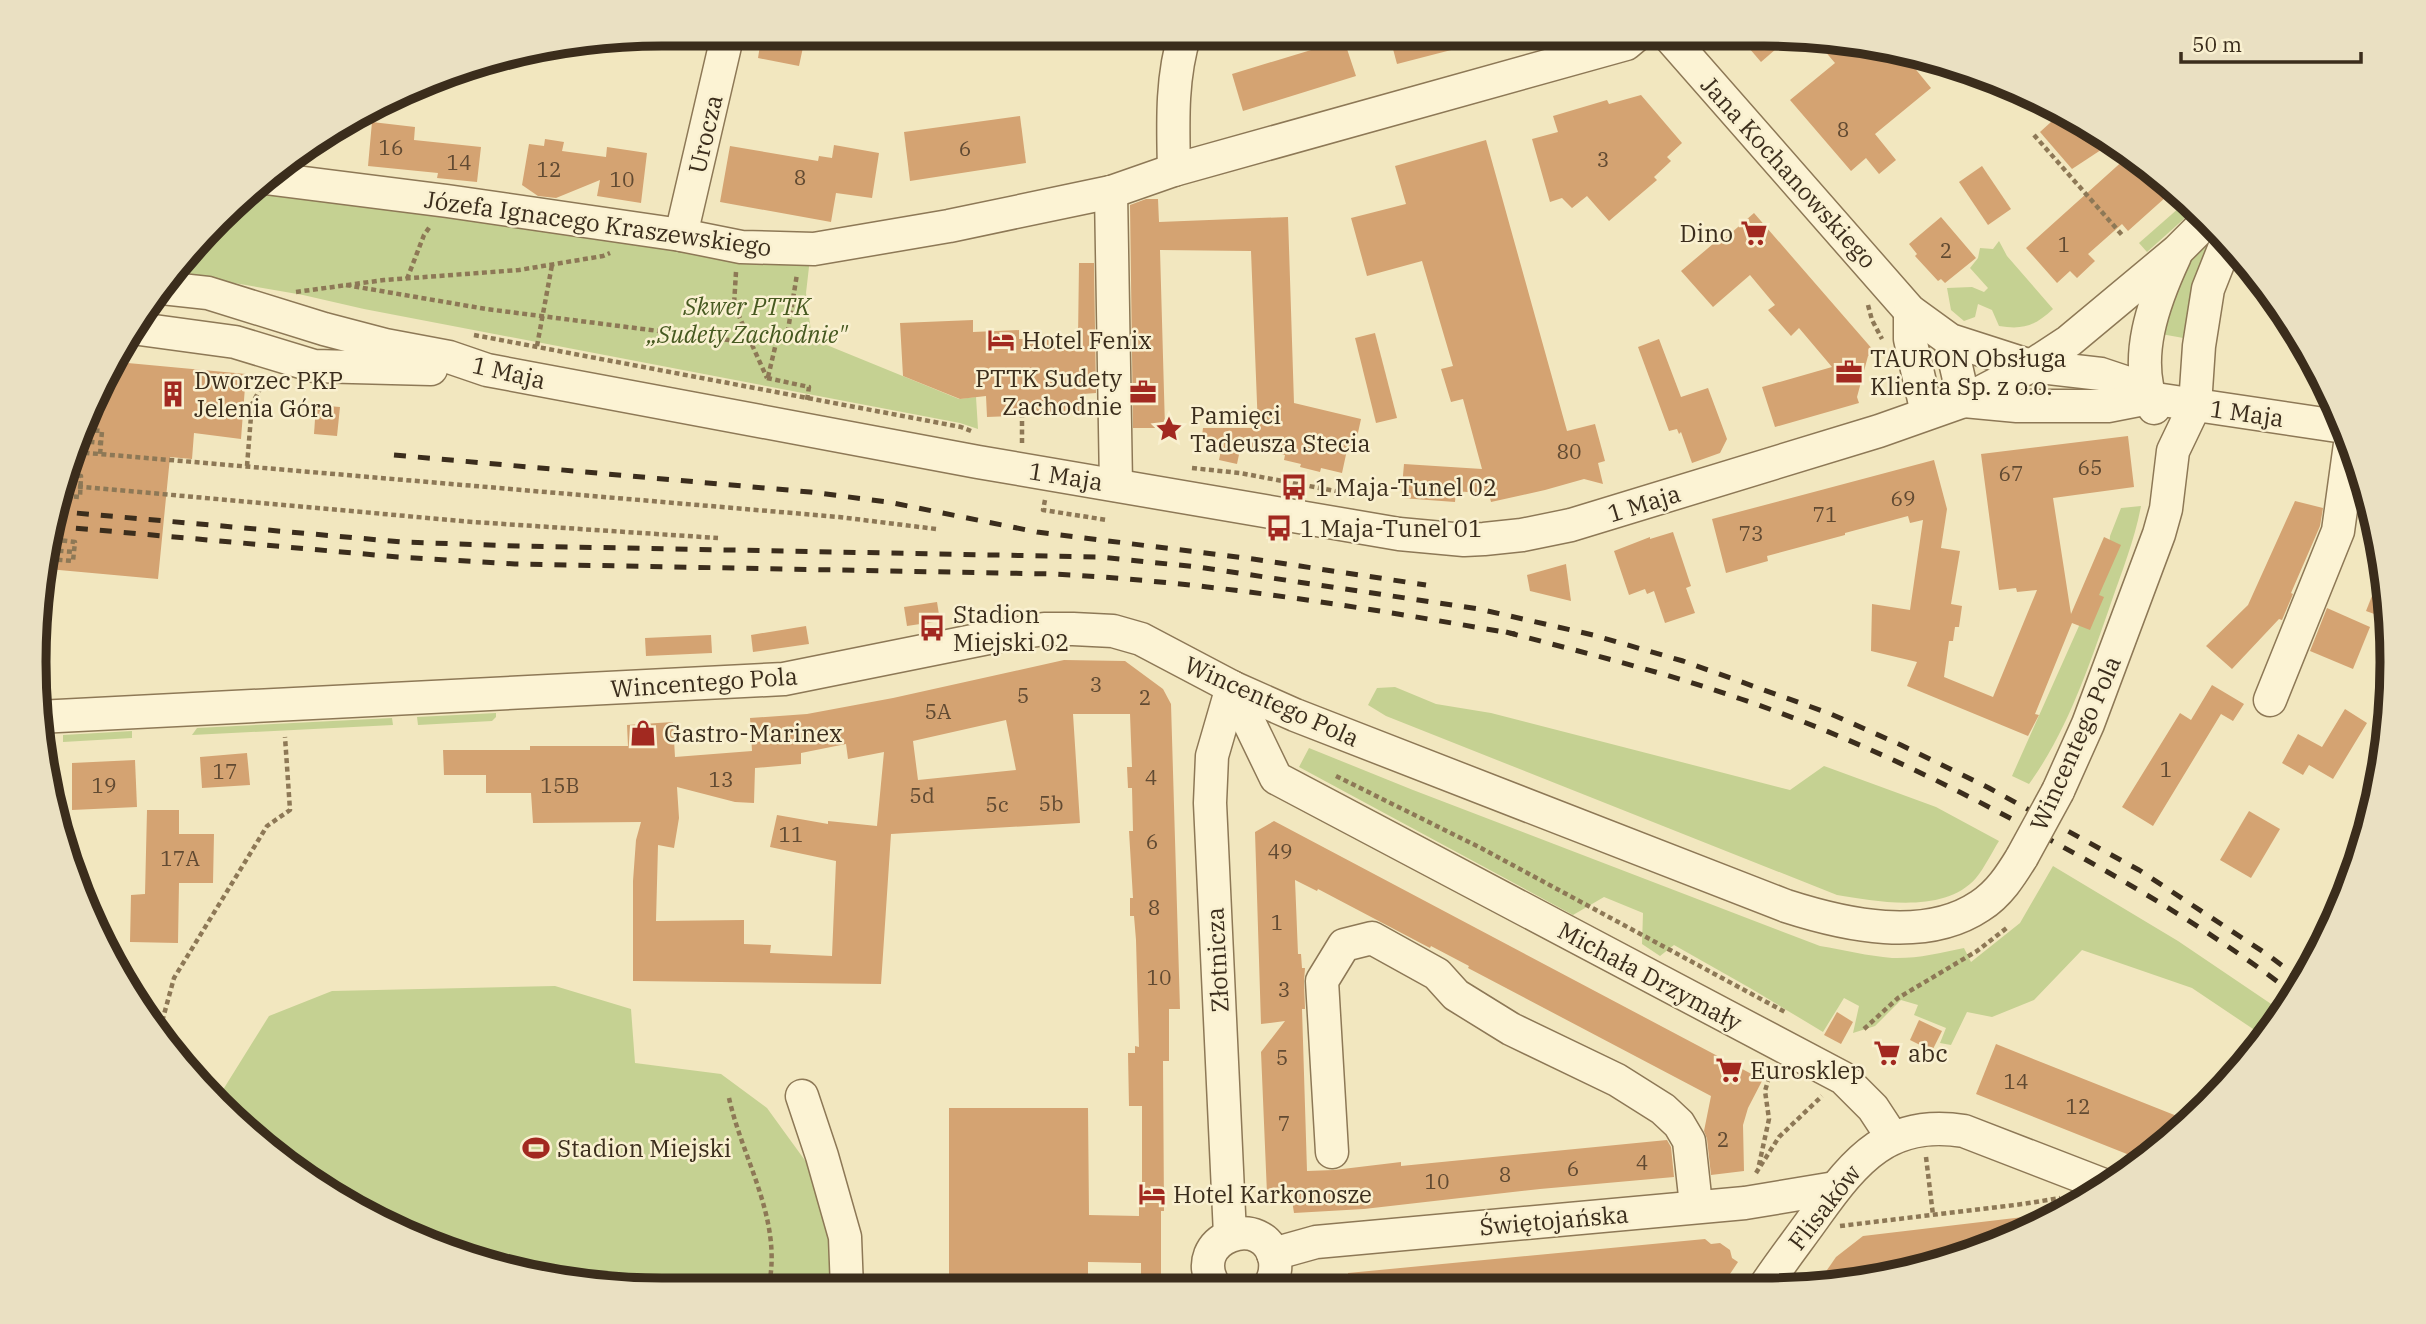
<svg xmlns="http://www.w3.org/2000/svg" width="2426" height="1324" font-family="'IBM Plex Serif',serif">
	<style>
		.green { fill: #c5d192 }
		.building { fill: #d4a372; fill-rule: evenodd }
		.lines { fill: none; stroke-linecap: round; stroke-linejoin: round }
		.minor-casing { stroke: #8d7856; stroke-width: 35 }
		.path { stroke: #8d7856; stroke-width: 4.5; stroke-dasharray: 5 3.5; stroke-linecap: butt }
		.minor { stroke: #fcf3d4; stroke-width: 32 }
		.rail { stroke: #3b2d1c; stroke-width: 5; stroke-dasharray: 12 12; stroke-linecap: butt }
		.minor-bridge-casing { stroke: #8d7856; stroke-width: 35; stroke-linecap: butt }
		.minor-bridge { stroke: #fcf3d4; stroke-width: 32 }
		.labels { text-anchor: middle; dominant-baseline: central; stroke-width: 5; stroke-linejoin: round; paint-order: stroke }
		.number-label { font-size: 21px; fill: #614a32 }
		.street-label { font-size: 24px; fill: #3b2d1c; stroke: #f9f0d0 }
		.poi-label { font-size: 24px; fill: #3b2d1c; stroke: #f9f0d0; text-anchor: start }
		.park-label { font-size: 24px; font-style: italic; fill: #465920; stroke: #f9f0d0 }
		.rim { fill: none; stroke: #3b2d1c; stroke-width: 9 }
	</style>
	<rect width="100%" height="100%" fill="#f2e7bf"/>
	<g class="green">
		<path d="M255,189L808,260L809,267L806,293L812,339L959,399L976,397L978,429L960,423L364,309L303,295L176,273Z"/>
		<path d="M2188,200L2196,208L2147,252L2139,243Z"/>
		<path d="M2212,239L2189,339L2161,334L2184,271L2206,240Z"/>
		<path d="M1999,241L2007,256L2053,309C2035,326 2023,330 1999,326L1992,310L1978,304L1975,317L1964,321L1951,310L1947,288L1972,287L1984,292L1988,288L1970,268L1978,258L1980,248L1993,249Z"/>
		<path d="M2141,506C2135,539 2122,571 2111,603C2089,666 2068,730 2029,784L2012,776L2083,617L2109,548L2110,536L2121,508Z"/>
		<path d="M1395,687L1436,704L1491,713L1790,790L1824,766L1936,807L1999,841C1992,852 1985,867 1976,878C1945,914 1878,902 1837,895L1386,716L1368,705L1377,688Z"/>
		<path d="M496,713V717L492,721L418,725L417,717Z"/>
		<path d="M392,718L393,725L192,735L197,728Z"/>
		<path d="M132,731V738L63,742V735Z"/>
		<path d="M1309,748L1413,790L1820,946C1844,950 1868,956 1892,958C1916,959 1940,953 1964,948L1971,962L2020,923L2053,866L2178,941L2283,1012L2265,1037L2192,988L2082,950L2034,1000L1992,1017L1967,1012L1951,1045L1940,1043L1946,1028L1914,1015L1918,1005L1901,1000L1875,1026L1853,1033L1859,1006L1844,998L1823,1032L1750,988L1674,945L1660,956L1642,944L1643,913L1604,897L1573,915L1299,767Z"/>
		<path d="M555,986L631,1009L635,1063L721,1074L767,1108L825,1188L835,1289H621L499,1269L348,1207L215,1098L221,1093L269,1016L332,991Z"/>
	</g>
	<g class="building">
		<path d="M762,33H806L799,66L758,58Z"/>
		<path d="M1389,34H1485L1486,41L1397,64Z"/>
		<path d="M1737,34L1792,35L1761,62Z"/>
		<path d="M1812,36L1927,55L1913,66L1931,88L1875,134L1896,160L1879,174L1866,158L1851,171L1790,100L1835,63Z"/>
		<path d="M1344,40L1356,76L1243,111L1232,74Z"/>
		<path d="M1641,95L1682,143L1667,157L1671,161L1654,177L1657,180L1609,221L1587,196L1572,208L1562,198L1550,202L1532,139L1558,132L1553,116L1607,100L1609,104Z"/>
		<path d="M2063,111L2078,117L2113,142L2072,169L2040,132Z"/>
		<path d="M1020,116L1026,163L910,181L904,132Z"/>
		<path d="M372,122L415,127L414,140L481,147L477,182L437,178L438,173L368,166Z"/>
		<path d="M545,139L564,142L562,151L606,157L607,147L647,153L641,203L597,196L600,180L556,198L538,196L522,185L529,144L544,146Z"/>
		<path d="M1486,140L1567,431L1595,424L1605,461L1598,463L1603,484L1584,479L1545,490L1491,502L1489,494L1456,491L1455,502L1401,498L1404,464L1482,469L1463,399L1451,402L1441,369L1453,366L1422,261L1367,276L1351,218L1406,204L1395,166Z"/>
		<path d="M834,145L879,153L872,198L836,193L831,222L720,202L730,146L818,161L819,156L832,158Z"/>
		<path d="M2126,158L2134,167L2139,161L2176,188L2128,231L2122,224L2088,254L2095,261L2077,278L2070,271L2057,283L2026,248Z"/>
		<path d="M1982,166L2011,209L1988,225L1959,182Z"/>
		<path d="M1146,199H1158L1159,222L1288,217L1294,403L1361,419L1354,451L1347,450L1342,473L1321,468L1320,472L1300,467L1301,464L1284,460L1285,455L1241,445L1237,464L1219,460L1223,441L1202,436L1203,428H1258L1251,251L1160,250L1165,428H1133L1130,205Z"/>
		<path d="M1754,213L1874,351L1868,356L1857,397L1859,403L1775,427L1762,387L1832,367L1799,328L1791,336L1768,310L1775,305L1750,275L1713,307L1681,271L1720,238L1722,241Z"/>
		<path d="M1941,217L1976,258L1945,283L1941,279L1938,281L1915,256L1917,254L1909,244Z"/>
		<path d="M1079,263H1094L1096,393L1083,394V413L987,417L986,396L960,399L903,376L900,323L973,320V332L1019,330V339H1078Z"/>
		<path d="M1375,333L1397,418L1376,423L1355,338Z"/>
		<path d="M1659,339L1681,397L1708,388L1727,439L1720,453L1692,463L1681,432L1679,434L1677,429L1669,431L1638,347Z"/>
		<path d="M117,362L246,374L241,439L194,433L192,459L170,457L158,579L48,569L55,500Z"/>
		<path d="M316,405L340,407L337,436L314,434Z"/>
		<path d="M2128,436L2134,487L2053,498L2071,614L2104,537L2121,545L2099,595L2104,597L2090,630L2072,623L2035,714L2039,715L2028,736L1907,686L1917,662L1871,651L1872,604L1910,610L1923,520L1910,523L1908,516L1845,533V535L1767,556L1768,561L1726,573L1712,519L1934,460L1947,509L1941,548L1960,551L1951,604L1962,606L1959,627H1955L1953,641H1949L1944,677L1993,697L2037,590L2017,592L2016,588L1999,590L1981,454Z"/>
		<path d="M2295,501L2323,508L2320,526L2291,593L2293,594L2282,620L2279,619L2232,669L2206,646L2248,605Z"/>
		<path d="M1673,532L1691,586L1686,588L1695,613L1665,623L1654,591L1647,594L1645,589L1629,595L1614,551L1650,537V539Z"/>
		<path d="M1566,564L1571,601L1530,591L1527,575Z"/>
		<path d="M2383,568L2391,620L2366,611Z"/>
		<path d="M937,602L940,621L907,626L904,607Z"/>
		<path d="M2327,608L2370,627L2353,669L2310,651Z"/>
		<path d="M806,626L809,644L753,652L751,635Z"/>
		<path d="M711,635L712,653L646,656L645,638Z"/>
		<path d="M1064,660L1125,661L1163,689L1171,704L1180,1009H1169V1061H1163L1164,1211H1161V1284H1141V1263L1088,1262V1288H949V1108H1088L1089,1215L1139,1216V1193H1142V1106H1129L1128,1053H1135V1046L1139,1047L1136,940L1134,916H1130V898H1133L1129,831H1133L1132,788H1128L1127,767H1132L1130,714H1073L1080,823L891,834L881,984L633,981V881L636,840L641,822L533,823L531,793H486V775H444L443,750H530V746H628L627,725L673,722L675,757L752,751L750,718L807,714L893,698ZM1006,720L1016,770L918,780L913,741ZM846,744L848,759L884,752L877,826L828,821V824L777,815L770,847L836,861L832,956L770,953L771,945L744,944V920L656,921L658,845L674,848L679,818L677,787L735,802L754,803L755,768L801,764V753Z"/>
		<path d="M2212,685L2244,704L2233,721L2221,714L2153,826L2122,807L2180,713L2191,720Z"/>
		<path d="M2345,709L2367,723L2333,779L2309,765L2303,775L2282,763L2298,734L2322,747Z"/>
		<path d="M247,753L250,785L202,788L200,757Z"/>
		<path d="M135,760L137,807L72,810V763Z"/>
		<path d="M147,810H179V834H214L213,883H179L178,943L130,942L131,895L145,894Z"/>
		<path d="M2249,811L2280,829L2251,878L2220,860Z"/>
		<path d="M1274,821L1761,1079L1762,1081L1748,1108L1743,1125L1744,1171L1711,1175L1707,1139L1704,1131L1711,1096L1468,968L1469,966L1431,946L1430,948L1318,889L1317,891L1295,880L1298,954H1301L1302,968H1305L1304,982L1305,1009H1302L1307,1171L1334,1170L1401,1162V1166L1667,1140L1671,1147L1674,1177L1540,1189L1364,1209L1294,1213L1291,1194H1267L1261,1052L1285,1021L1261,1024L1255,832Z"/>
		<path d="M1837,1012L1853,1022L1841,1044L1824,1035Z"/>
		<path d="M1919,1020L1942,1031L1932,1051L1910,1040Z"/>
		<path d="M1996,1044L2056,1068L2187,1120L2142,1160L1976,1094Z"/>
		<path d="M2057,1213L2004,1243L1846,1285L1816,1286L1836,1257L1863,1236Z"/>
		<path d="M1705,1239L1711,1244L1720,1243L1730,1250L1732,1258L1738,1262L1722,1286H1702L1695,1281L1637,1286L1349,1287L1348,1273Z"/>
	</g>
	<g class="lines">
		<g class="minor-casing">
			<g id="minor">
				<path d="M1667,34L1910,311L1950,340L2031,366L2101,374L2128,383L2149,398"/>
				<path d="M1174,170C1173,125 1171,77 1185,34"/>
				<path d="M265,178L447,201L681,235L741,247L814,249L949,226L1111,192L1174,170L1626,44L1638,34"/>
				<path d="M1111,192L1116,485"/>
				<path d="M681,235L728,33"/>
				<path d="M162,288L208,293L324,329L385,345L449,357L487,370L978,462L1399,534L1464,540L1484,539L1522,535L1571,525L1879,431L1964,401L2031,366L2069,341L2177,251L2208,220"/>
				<path d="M1910,311V339L1927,413"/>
				<path d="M132,328L235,342L314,366L431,369"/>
				<path d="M1950,340L1964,401"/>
				<path d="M1964,401L2017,406H2108L2149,398L2344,427"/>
				<path d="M2154,408C2132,359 2154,301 2175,256"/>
				<path d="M1232,687L1276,778L1843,1078L1873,1108L1892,1137"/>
				<path d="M2270,700L2338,531L2350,444"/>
				<path d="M38,717L784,679L993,637L1044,629H1073L1113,631L1141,639L1232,687L1295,715L1786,906C1845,925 1925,943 1980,906C1999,894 2011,875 2022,857"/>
				<path d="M2058,791L2088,724L2159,534L2166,509L2173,451L2195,405L2199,346L2208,289L2227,241"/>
				<path d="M802,1096L822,1156L845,1237L847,1289"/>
				<path d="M1332,1152L1322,981L1344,945L1372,938L1437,974L1456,995L1511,1029L1617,1080L1663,1109L1679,1124L1689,1141L1695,1196"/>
				<path d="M1230,1235L1210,803L1212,756L1232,687"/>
				<path d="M1273,1254L1316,1242L1745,1203L1835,1188"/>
				<path d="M1765,1286C1781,1262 1799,1239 1816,1215C1856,1159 1889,1119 1964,1131L2109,1187"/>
				<path d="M1215,1287C1184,1238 1266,1209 1275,1261C1276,1271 1274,1280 1268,1287"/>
			</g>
		</g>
		<g class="path">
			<path d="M2034,135L2123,236"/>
			<path d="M736,272L734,305L767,378"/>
			<path d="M407,279L424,235L431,225"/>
			<path d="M346,285L486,309L729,340L777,339"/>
			<path d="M296,292L384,280L519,270L603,256L610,253"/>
			<path d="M1868,305L1872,320L1882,339"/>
			<path d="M474,335L961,427L971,431"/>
			<path d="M537,346L552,265"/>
			<path d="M768,377L777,339L788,330L797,274"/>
			<path d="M767,378L809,387L807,400"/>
			<path d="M86,430L102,431L100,455"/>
			<path d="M81,441L101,443"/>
			<path d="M1022,443V412"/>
			<path d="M76,452L839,517L936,529"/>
			<path d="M247,466L252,404L265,380"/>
			<path d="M1192,468L1240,473L1346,493L1355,497"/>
			<path d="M61,485L473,522L718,538"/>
			<path d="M57,495L80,497L81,476L66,474"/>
			<path d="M1045,500L1043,510L1107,520"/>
			<path d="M50,550L74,552"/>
			<path d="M49,559L73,561L75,542L51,539"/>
			<path d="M46,590H52"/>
			<path d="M1336,776L1481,848L1785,1012"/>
			<path d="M160,1029L174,978L267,826L290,810L285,737"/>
			<path d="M1864,1029L1898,998L1977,951L2008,927"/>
			<path d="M729,1098C743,1161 784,1222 768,1289"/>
			<path d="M1926,1157L1933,1215"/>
			<path d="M1759,1165L1769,1119L1765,1091L1768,1081"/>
			<path d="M1756,1173L1779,1137L1822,1096"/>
			<path d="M1840,1226L2023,1204L2060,1198"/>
		</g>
		<use href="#minor" class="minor"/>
		<g class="rail">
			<path d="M394,455L810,492L888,502L1037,532L1253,559L1426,585"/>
			<path d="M53,511L402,542L518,546L1099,557L1198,567L1479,609L1593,635L1683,661L1831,714L1901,745L1989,788L2139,870L2268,955L2304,982"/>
			<path d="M52,526L398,557L515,564L1054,574C1209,582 1362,607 1515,634"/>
			<path d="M1506,632C1585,653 1664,672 1741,699C1853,737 1959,789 2063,847C2143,891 2223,939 2295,995"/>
		</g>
		<g class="minor-bridge-casing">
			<path id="minor-bridge" d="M2022,857L2058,791"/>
		</g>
		<use href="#minor-bridge" class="minor-bridge"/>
	</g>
	<defs>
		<g id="supermarket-bare" transform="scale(2.1)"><path d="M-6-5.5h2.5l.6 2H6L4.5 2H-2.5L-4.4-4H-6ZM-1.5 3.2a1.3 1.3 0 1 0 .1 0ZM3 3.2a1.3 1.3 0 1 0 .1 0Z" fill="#a22920" stroke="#f9f0d0" stroke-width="2.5" paint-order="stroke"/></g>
		<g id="hotel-bare" transform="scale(2.1)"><path d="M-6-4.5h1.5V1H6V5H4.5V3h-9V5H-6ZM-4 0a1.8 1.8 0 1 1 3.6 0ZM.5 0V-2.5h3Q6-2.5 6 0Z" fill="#a22920" stroke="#f9f0d0" stroke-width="2.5" paint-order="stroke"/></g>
		<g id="office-bare" transform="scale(2.1)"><path d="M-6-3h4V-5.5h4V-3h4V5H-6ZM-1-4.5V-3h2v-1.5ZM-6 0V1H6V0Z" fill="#a22920" stroke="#f9f0d0" stroke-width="2.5" paint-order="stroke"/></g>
		<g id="building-bare" transform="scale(2.1)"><path d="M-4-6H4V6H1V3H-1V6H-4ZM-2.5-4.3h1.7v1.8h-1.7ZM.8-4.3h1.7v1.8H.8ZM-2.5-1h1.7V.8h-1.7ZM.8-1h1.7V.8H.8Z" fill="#a22920" stroke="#f9f0d0" stroke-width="2.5" paint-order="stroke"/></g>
		<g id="sight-bare" transform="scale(2.1)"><path d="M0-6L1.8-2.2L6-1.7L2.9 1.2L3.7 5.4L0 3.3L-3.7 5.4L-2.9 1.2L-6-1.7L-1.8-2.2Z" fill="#a22920" stroke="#f9f0d0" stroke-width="2.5" paint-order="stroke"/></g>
		<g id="bus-bare" transform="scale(2.1)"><path d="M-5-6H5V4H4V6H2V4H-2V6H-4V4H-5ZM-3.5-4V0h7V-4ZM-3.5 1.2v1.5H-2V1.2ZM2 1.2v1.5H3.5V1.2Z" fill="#a22920" stroke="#f9f0d0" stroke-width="2.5" paint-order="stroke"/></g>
		<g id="shop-bare" transform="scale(2.1)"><path d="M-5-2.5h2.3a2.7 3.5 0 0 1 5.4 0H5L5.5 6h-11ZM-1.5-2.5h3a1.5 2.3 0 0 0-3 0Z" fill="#a22920" stroke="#f9f0d0" stroke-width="2.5" paint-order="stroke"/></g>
		<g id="stadium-bare" transform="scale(2.1)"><path d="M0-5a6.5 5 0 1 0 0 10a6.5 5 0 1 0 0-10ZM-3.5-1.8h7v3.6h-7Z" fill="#a22920" stroke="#f9f0d0" stroke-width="2.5" paint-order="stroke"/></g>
	</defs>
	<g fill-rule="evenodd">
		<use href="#supermarket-bare" x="1754" y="233"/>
		<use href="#hotel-bare" x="1001" y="340"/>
		<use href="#office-bare" x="1849" y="372"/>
		<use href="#office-bare" x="1143" y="392"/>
		<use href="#building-bare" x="173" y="394"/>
		<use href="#sight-bare" x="1169" y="429"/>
		<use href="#bus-bare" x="1294" y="487"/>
		<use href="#bus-bare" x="1279" y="528"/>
		<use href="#bus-bare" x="932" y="628"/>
		<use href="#shop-bare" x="643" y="733"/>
		<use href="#supermarket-bare" x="1887" y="1053"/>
		<use href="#supermarket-bare" x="1729" y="1070"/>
		<use href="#stadium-bare" x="536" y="1148"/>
		<use href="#hotel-bare" x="1152" y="1194"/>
	</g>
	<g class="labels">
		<g class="number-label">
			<text x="1843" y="129">8</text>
			<text x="391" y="147">16</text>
			<text x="965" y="148">6</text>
			<text x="1603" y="159">3</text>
			<text x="459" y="162">14</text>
			<text x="549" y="169">12</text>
			<text x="800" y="177">8</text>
			<text x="622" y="179">10</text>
			<text x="2064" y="244">1</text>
			<text x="1946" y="250">2</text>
			<text x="1569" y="451">80</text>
			<text x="2090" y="467">65</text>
			<text x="2011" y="473">67</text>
			<text x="1903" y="498">69</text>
			<text x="1825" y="514">71</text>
			<text x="1751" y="533">73</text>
			<text x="1096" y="684">3</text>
			<text x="1023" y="695">5</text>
			<text x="1145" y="697">2</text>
			<text x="938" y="711">5A</text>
			<text x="2166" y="769">1</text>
			<text x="225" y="771">17</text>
			<text x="1151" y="777">4</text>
			<text x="721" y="779">13</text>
			<text x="104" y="785">19</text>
			<text x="560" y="785">15B</text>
			<text x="922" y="795">5d</text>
			<text x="1051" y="803">5b</text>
			<text x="997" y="804">5c</text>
			<text x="791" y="834">11</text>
			<text x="1152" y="841">6</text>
			<text x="1280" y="851">49</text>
			<text x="180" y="858">17A</text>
			<text x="1154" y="907">8</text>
			<text x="1277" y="922">1</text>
			<text x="1159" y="977">10</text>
			<text x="1284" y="989">3</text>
			<text x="1282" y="1057">5</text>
			<text x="2016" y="1081">14</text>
			<text x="2078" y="1106">12</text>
			<text x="1284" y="1123">7</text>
			<text x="1723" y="1139">2</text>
			<text x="1642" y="1162">4</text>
			<text x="1573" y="1168">6</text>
			<text x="1505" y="1174">8</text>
			<text x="1437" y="1181">10</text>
		</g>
		<g class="street-label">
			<text transform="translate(705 134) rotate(-77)">Urocza</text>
			<text transform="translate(1789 172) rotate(48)">Jana Kochanowskiego</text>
			<text transform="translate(598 223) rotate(8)">Józefa Ignacego Kraszewskiego</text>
			<text transform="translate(509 372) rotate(13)">1 Maja</text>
			<text transform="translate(2247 413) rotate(8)">1 Maja</text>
			<text transform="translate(1066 476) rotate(9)">1 Maja</text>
			<text transform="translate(1644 503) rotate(-17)">1 Maja</text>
			<text transform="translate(704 682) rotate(-4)">Wincentego Pola</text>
			<text transform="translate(1272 701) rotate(24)">Wincentego Pola</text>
			<text transform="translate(2075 743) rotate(-66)">Wincentego Pola</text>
			<text transform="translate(1217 960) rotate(-93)">Złotnicza</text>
			<text transform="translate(1650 976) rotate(28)">Michała Drzymały</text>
			<text transform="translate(1824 1207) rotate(-52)">Flisaków</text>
			<text transform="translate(1554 1220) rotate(-5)">Świętojańska</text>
		</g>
		<g class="poi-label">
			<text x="1733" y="233" text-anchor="end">Dino</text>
			<text x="1022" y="340">Hotel Fenix</text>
			<text x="1870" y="358">TAURON Obsługa<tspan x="1870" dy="28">Klienta Sp. z o.o.</tspan></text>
			<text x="1122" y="378" text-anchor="end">PTTK Sudety<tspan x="1122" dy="28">Zachodnie</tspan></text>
			<text x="194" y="380">Dworzec PKP<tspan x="194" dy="28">Jelenia Góra</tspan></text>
			<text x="1190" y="415">Pamięci<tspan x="1190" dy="28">Tadeusza Stecia</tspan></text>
			<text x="1315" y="487">1 Maja-Tunel 02</text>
			<text x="1300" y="528">1 Maja-Tunel 01</text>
			<text x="953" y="614">Stadion<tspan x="953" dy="28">Miejski 02</tspan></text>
			<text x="664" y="733">Gastro-Marinex</text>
			<text x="1908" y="1053">abc</text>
			<text x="1750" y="1070">Eurosklep</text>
			<text x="557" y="1148">Stadion Miejski</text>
			<text x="1173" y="1194">Hotel Karkonosze</text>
		</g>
		<g class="park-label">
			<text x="747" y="306">Skwer PTTK<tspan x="747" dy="28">„Sudety Zachodnie"</tspan></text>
		</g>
	</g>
	<path d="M0 0H2426V1324H0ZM662 46H1764A616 616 0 0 1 2380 662V662A616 616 0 0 1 1764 1278H662A616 616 0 0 1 46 662V662A616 616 0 0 1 662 46Z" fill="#eae0c2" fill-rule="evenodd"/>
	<path class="rim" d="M662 46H1764A616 616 0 0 1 2380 662V662A616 616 0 0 1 1764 1278H662A616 616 0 0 1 46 662V662A616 616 0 0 1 662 46Z"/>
	<path d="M2181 52v10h180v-10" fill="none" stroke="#3b2d1c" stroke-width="3.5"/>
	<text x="2192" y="52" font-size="21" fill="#3b2d1c" stroke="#f9f0d0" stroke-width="5" paint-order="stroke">50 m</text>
</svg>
